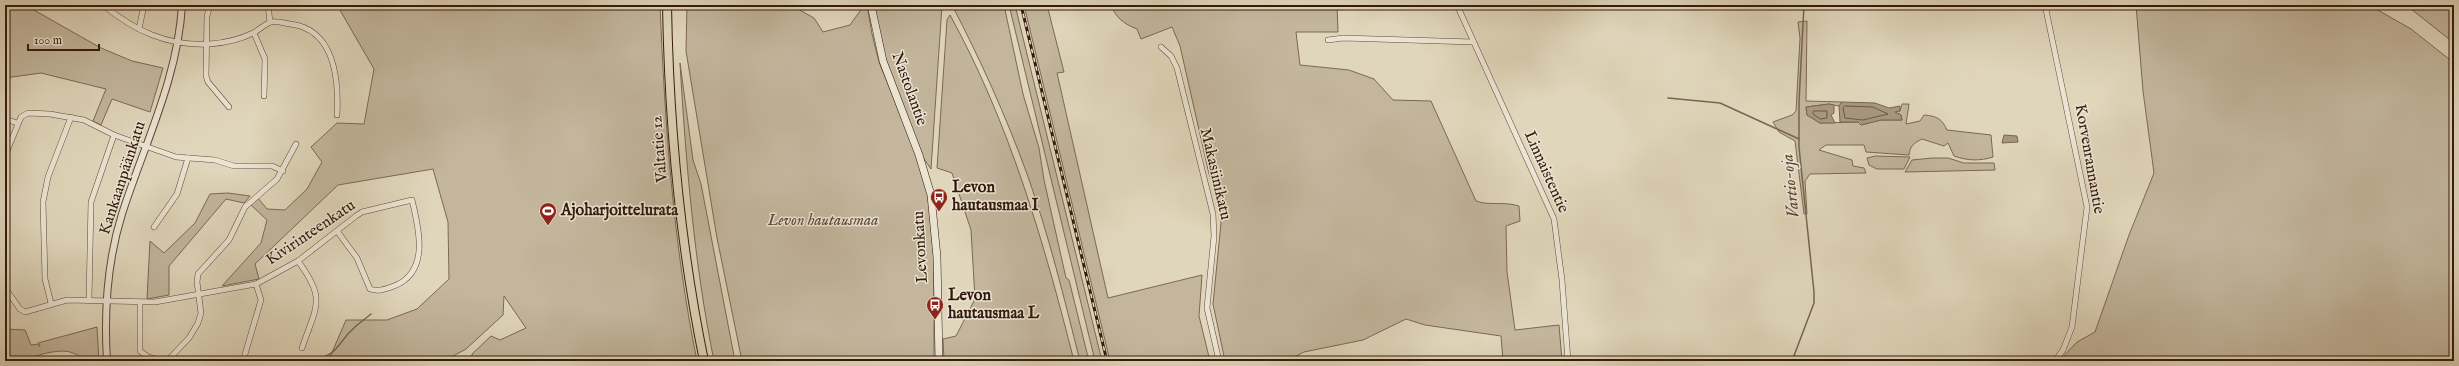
<svg xmlns="http://www.w3.org/2000/svg" width="2459" height="366" font-family="'IM FELL English',serif">
	<style>
		.green { fill: #c3b69d; stroke: #7c6854 }
		.water { fill: #a69680; stroke: #786452 }
		.lines { fill: none; stroke-linecap: round; stroke-linejoin: round }
		.shore { stroke: #6d5846; stroke-width: 1 }
		.stream { stroke: #786452; stroke-width: 1.5 }
		.minor-casing { stroke: #5f4938; stroke-width: 6 }
		.tertiary-casing { stroke: #5f4938; stroke-width: 8 }
		.secondary-casing { stroke: #341a0c; stroke-width: 8 }
		.trunk-casing { stroke: #341a0c; stroke-width: 10 }
		.minor { stroke: #ebe4d3; stroke-width: 5 }
		.tertiary { stroke: #ebe4d3; stroke-width: 6 }
		.secondary { stroke: #ebe4d3; stroke-width: 7 }
		.trunk { stroke: #e0d6bb; stroke-width: 8 }
		.rail-casing { stroke: #341a0c; stroke-width: 3 }
		.rail { stroke: #ebe4d3; stroke-width: 1.5; stroke-dasharray: 4.5; stroke-linecap: butt }
		.labels { text-anchor: middle; dominant-baseline: central; stroke-width: 3; stroke-linejoin: round; paint-order: stroke }
		.street-label { font-size: 16px; fill: #341a0c; stroke: #ebe4d3 }
		.poi-label { font-size: 16px; font-weight: bold; fill: #341a0c; stroke: #ebe4d3; text-anchor: start }
		.park-label { font-size: 16px; font-style: italic; fill: #5f4938; stroke: #ebe4d3 }
		.water-label { font-size: 17px; font-style: italic; fill: #5c4535; stroke: #ebe4d3 }
	</style>
	<rect width="100%" height="100%" fill="#e0d6bb"/>
	<filter id="stains"><feTurbulence type="fractalNoise" baseFrequency=".005" numOctaves="4"/><feColorMatrix values="0 0 0 0 .2 0 0 0 0 .09 0 0 0 0 .02 0 0 0 .5 -.17"/></filter>
	<radialGradient id="worn" r=".72"><stop offset=".6" stop-color="#630" stop-opacity="0"/><stop offset="1" stop-color="#630" stop-opacity=".3"/></radialGradient>
	<g class="green">
		<path d="M5,5H25L101,48L132,61L163,68L150,112L112,99L101,125L93,121L106,89L41,73L5,78Z"/>
		<path d="M337,5H660C665,125 673,243 697,361H472V354L491,336L500,340L526,328L504,296L503,315L466,349L444,361H333L330,357L346,320H387L417,309L449,279L448,222L433,169L338,185L255,264L259,279L222,286L261,243L267,220L251,205L258,198L267,209L285,210L307,189L322,162L311,147L337,123L364,124L374,69Z"/>
		<path d="M687,5H791L814,18L823,32L850,25L860,11L859,5H867L872,34L879,62L916,154L928,194L934,259V361H742L717,238L686,51Z"/>
		<path d="M874,5H942L931,169L922,156L886,60Z"/>
		<path d="M952,5H1004L1023,94L1039,148L1044,180L1066,278L1069,280L1089,361H1080C1064,298 1049,235 1027,174C1006,116 980,59 952,5Z"/>
		<path d="M1009,5H1015L1102,361H1095Z"/>
		<path d="M1024,5H1047L1064,72L1057,73L1108,298L1202,275L1199,316L1210,361H1110Z"/>
		<path d="M1111,5H1337L1338,32H1296L1300,65L1349,70L1374,79L1393,100L1431,101L1476,201C1489,206 1503,201 1519,206L1520,221L1506,226L1507,272L1515,330L1559,325L1562,361H1503L1501,336L1425,325L1406,319L1363,340L1304,352L1286,361H1225L1213,304L1221,223L1219,198L1209,174L1180,46L1172,27L1141,39L1137,29C1124,24 1116,18 1111,5Z"/>
		<path d="M2136,5H2369L2411,29L2454,63V233L2450,253L2454,260V361H2059L2077,342L2095,332L2129,235L2154,173L2143,91Z"/>
		<path d="M2407,5H2454V43L2411,9Z"/>
		<path d="M950,15C1009,122 1044,242 1074,361H944L943,339L956,336L975,299L971,230L952,173L937,168L947,20Z"/>
		<path d="M1807,21L1806,101L1842,102L1839,106L1829,104L1806,107L1807,115L1820,123L1859,122L1861,125L1881,120H1902L1901,115L1895,112L1900,111L1902,104H1909L1906,124L1920,121L1924,115C1937,116 1942,119 1947,130L1991,135L1993,157C1980,161 1968,161 1954,156L1948,143L1944,146L1922,139C1914,143 1910,146 1909,155L1866,152L1864,145H1826L1819,150L1852,160L1853,166L1864,168L1866,173L1810,174L1805,181L1807,214H1804L1795,141L1779,132L1773,122L1792,115L1796,111L1800,38L1798,22Z"/>
		<path d="M680,63L693,160L701,184L735,361H714C694,262 686,164 680,63Z"/>
		<path d="M1875,156L1910,157L1904,169H1877L1869,165L1867,158Z"/>
		<path d="M1932,158H1948L1964,163H1994L1995,170L1905,172L1912,160Z"/>
		<path d="M228,193L250,196L244,203L226,199L169,266V295L147,299L150,241L164,253L195,223L210,194Z"/>
		<path d="M97,327L99,361C80,361 87,359 73,353C63,348 40,354 30,358V361H5V329L25,330L31,345L38,344L40,347L38,343Z"/>
	</g>
	<g class="water">
		<path d="M1842,102L1875,103L1889,108L1900,106V111L1895,112L1901,115L1902,120H1881L1861,125L1858,122H1840L1839,106Z"/>
		<path d="M1829,104L1834,105V113L1831,115L1835,123H1820L1807,115L1806,107Z"/>
		<path d="M2004,135L2017,136L2018,142L2002,143Z"/>
	</g>
	<g class="lines">
		<g class="shore">
			<path d="M1845,106L1873,107L1888,114L1863,120L1845,118L1843,108Z"/>
			<path d="M1814,111H1827V118L1820,119L1813,114Z"/>
		</g>
		<g class="stream">
			<path d="M1668,98L1720,103L1799,139"/>
			<path d="M310,361C342,354 335,344 356,326C361,322 366,318 371,314"/>
			<path d="M1792,361L1814,303V292L1799,147V102L1804,5"/>
		</g>
		<g class="minor-casing">
			<g id="minor">
				<path d="M103,5C135,31 167,46 209,44C224,43 239,40 253,33C259,30 265,24 271,22C277,21 284,23 290,24C334,29 339,78 337,115"/>
				<path d="M210,5L207,16L206,76L208,82L229,107"/>
				<path d="M268,5L270,22"/>
				<path d="M1457,5L1554,219L1562,280L1568,361"/>
				<path d="M2045,5L2087,207L2072,327L2063,350L2055,361"/>
				<path d="M139,29L144,5"/>
				<path d="M254,33L265,59L264,96"/>
				<path d="M1328,40L1343,38L1473,42"/>
				<path d="M1161,47L1171,56L1177,68L1213,214L1214,236L1207,308L1219,361"/>
				<path d="M5,119L17,123"/>
				<path d="M5,156L21,117L28,113L50,114L84,120L114,135L176,157L215,160L234,166H272L283,171"/>
				<path d="M154,227L177,194L188,158"/>
				<path d="M298,261C327,300 316,306 302,348"/>
				<path d="M5,288L20,309L25,312L67,300L155,302L256,284L298,261L356,216L362,212L412,200C419,229 430,272 394,286C386,289 378,292 370,289L357,258L337,231"/>
				<path d="M89,300L91,202L114,135"/>
				<path d="M51,303L45,279L43,202L48,177L71,117"/>
				<path d="M140,303V351L148,357L162,361"/>
				<path d="M167,361L189,338L198,323L201,313L197,282L198,274L229,240L245,207L277,179L296,144"/>
				<path d="M243,361L261,300L256,284"/>
			</g>
		</g>
		<g class="tertiary-casing">
			<path id="tertiary" d="M107,361C104,312 107,262 122,214C144,145 178,78 182,5"/>
		</g>
		<g class="secondary-casing">
			<path id="secondary" d="M871,5L883,61L919,155L931,195L937,257L939,361"/>
		</g>
		<g class="trunk-casing">
			<path id="trunk" d="M667,5C669,124 680,244 704,361"/>
		</g>
		<use href="#minor" class="minor"/>
		<use href="#tertiary" class="tertiary"/>
		<use href="#secondary" class="secondary"/>
		<use href="#trunk" class="trunk"/>
		<g class="rail-casing">
			<path id="rail" d="M1021,5L1107,361"/>
		</g>
		<use href="#rail" class="rail"/>
	</g>
	<defs>
		<g id="bus-pin" transform="scale(0.9)"><path d="M0 17L-7.5 6A9.5 9.5 0 1 1 7.5 6Z" fill="#8f2418" stroke="#ebe4d3"/><path d="M-5-6H5V4H4V6H2V4H-2V6H-4V4H-5ZM-3.5-4V0h7V-4ZM-3.5 1.2v1.5H-2V1.2ZM2 1.2v1.5H3.5V1.2Z" fill="#fff"/></g>
		<g id="stadium-pin" transform="scale(0.9)"><path d="M0 17L-7.5 6A9.5 9.5 0 1 1 7.5 6Z" fill="#8f2418" stroke="#ebe4d3"/><path d="M0-5a6.5 5 0 1 0 0 10a6.5 5 0 1 0 0-10ZM-3.5-1.8h7v3.6h-7Z" fill="#fff"/></g>
	</defs>
	<g fill-rule="evenodd">
		<use href="#bus-pin" x="939" y="197"/>
		<use href="#stadium-pin" x="548" y="211"/>
		<use href="#bus-pin" x="935" y="305"/>
	</g>
	<g class="labels">
		<g class="street-label">
			<text transform="translate(909 89) rotate(70)">Nastolantie</text>
			<text transform="translate(660 149) rotate(-95)">Valtatie 12</text>
			<text transform="translate(2089 159) rotate(80)">Korvenrannantie</text>
			<text transform="translate(1546 172) rotate(66)">Linnaistentie</text>
			<text transform="translate(1215 174) rotate(77)">Makasiinikatu</text>
			<text transform="translate(123 178) rotate(-72)">Kankaanpäänkatu</text>
			<text transform="translate(311 233) rotate(-34)">Kivirinteenkatu</text>
			<text transform="translate(921 247) rotate(-93)">Levonkatu</text>
		</g>
		<g class="poi-label">
			<text x="952" y="188">Levon<tspan x="952" dy="18">hautausmaa I</tspan></text>
			<text x="561" y="211">Ajoharjoittelurata</text>
			<text x="948" y="296">Levon<tspan x="948" dy="18">hautausmaa L</tspan></text>
		</g>
		<g class="park-label">
			<text x="823" y="221">Levon hautausmaa</text>
		</g>
		<g class="water-label">
			<text transform="translate(1791 186) rotate(-96)">Vartio-oja</text>
		</g>
	</g>
	<rect width="2459" height="366" fill="none" stroke="#e0d6bb" stroke-width="20"/>
	<rect x="6" y="6" width="2447" height="354" fill="none" stroke="#341a0c" stroke-width="2"/>
	<rect x="10" y="10" width="2439" height="346" fill="none" stroke="#341a0c"/>
	<path d="M28 44v6h71v-6" fill="none" stroke="#341a0c" stroke-width="2"/>
	<text x="34" y="44" font-size="12" fill="#341a0c" stroke="#ebe4d3" stroke-width="3" paint-order="stroke">100 m</text>
	<rect width="100%" height="100%" filter="url(#stains)"/>
	<rect width="100%" height="100%" fill="url(#worn)"/>
</svg>
